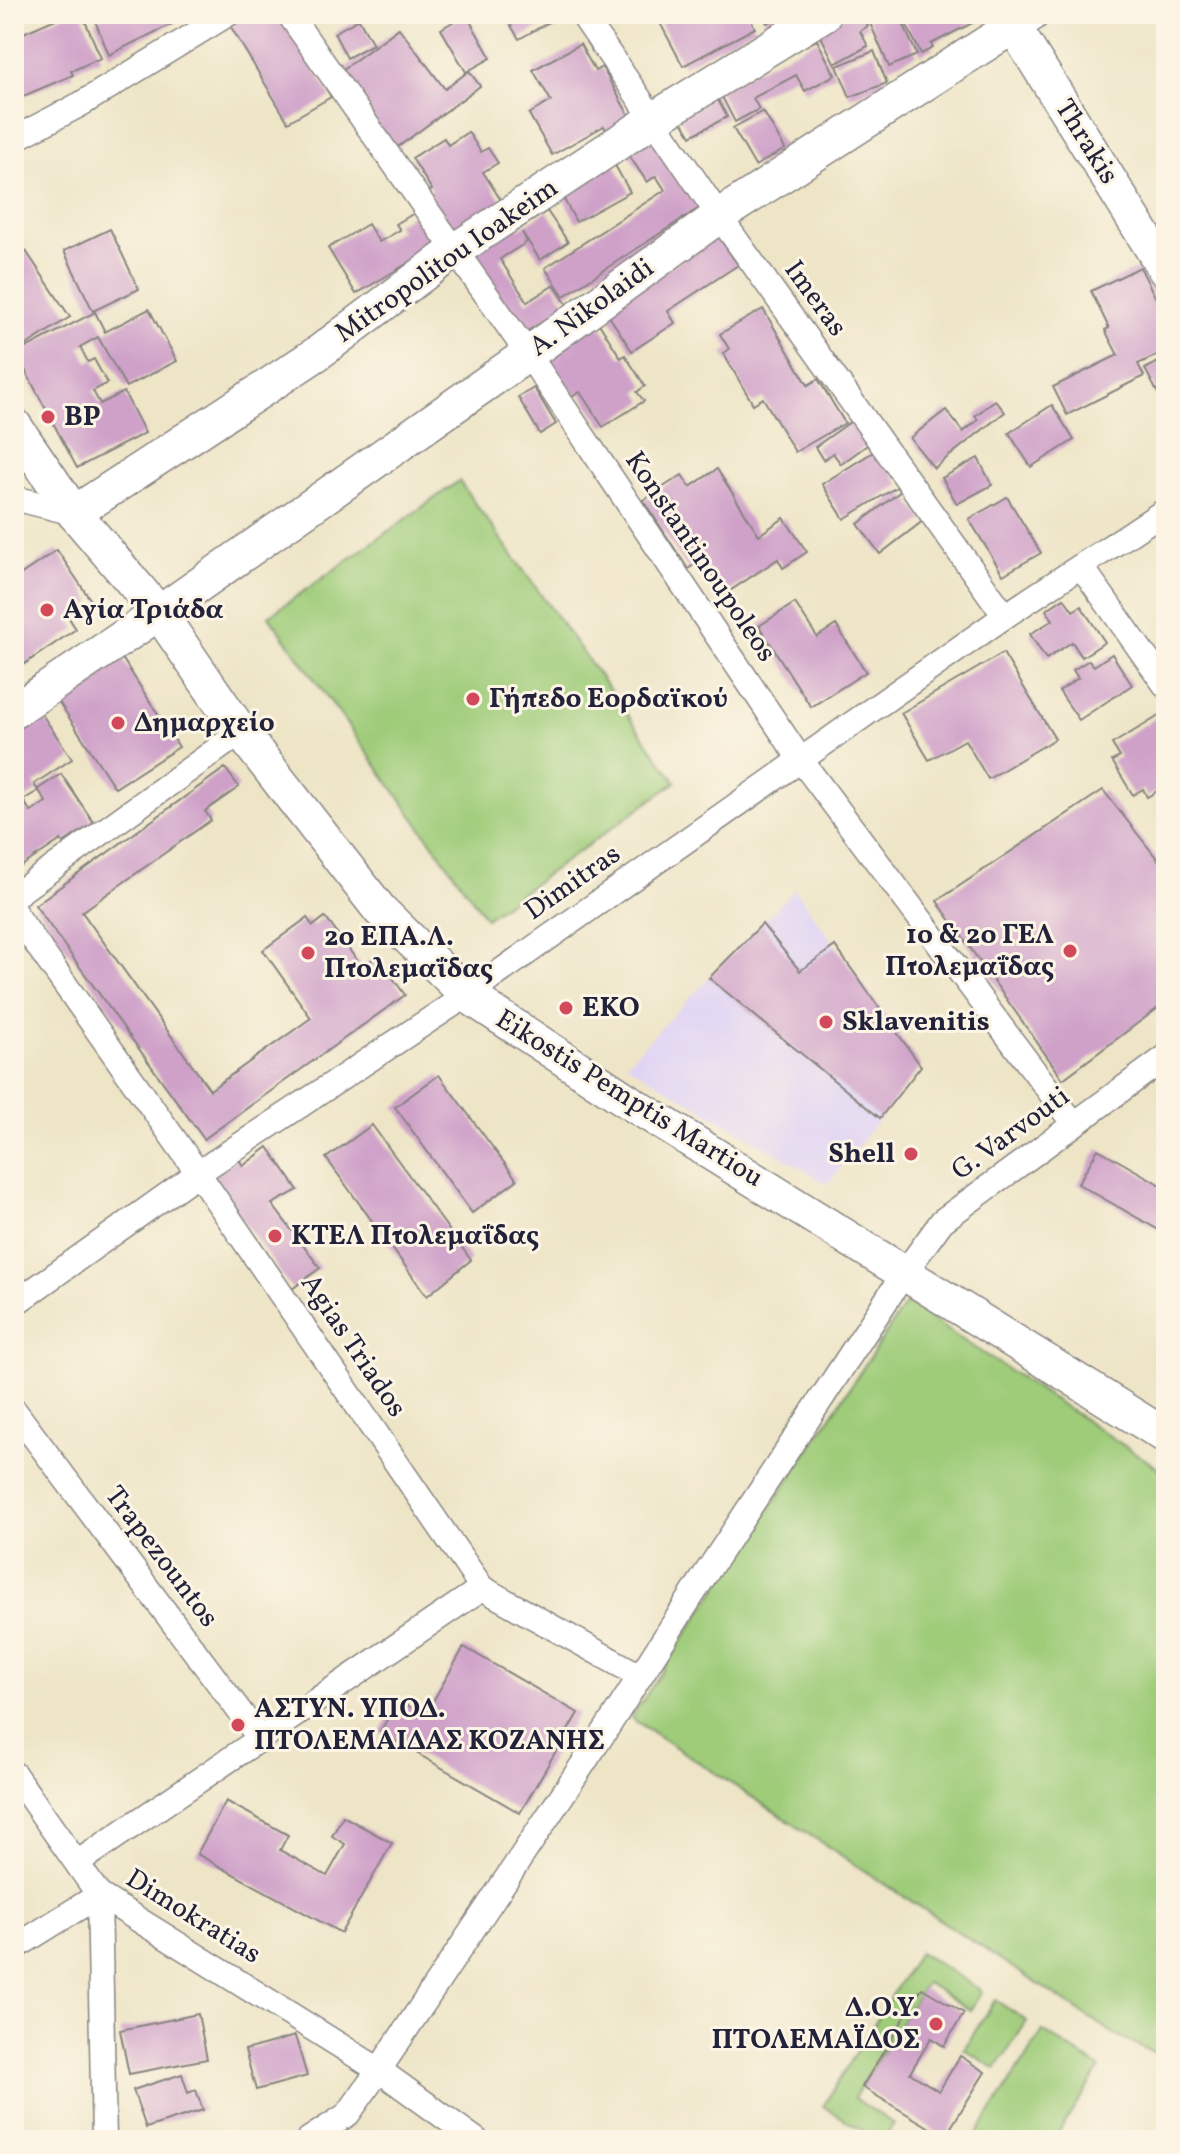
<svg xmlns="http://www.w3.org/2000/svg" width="1180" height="2154" font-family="Vollkorn,serif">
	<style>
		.built { fill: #e0d4f4 }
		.green { fill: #9fcc79; stroke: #60775a; stroke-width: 2 }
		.building { fill: #cfa1c9 }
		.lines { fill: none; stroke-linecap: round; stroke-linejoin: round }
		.street-casing { stroke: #888481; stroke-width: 27 }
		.secondary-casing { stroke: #888481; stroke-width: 37 }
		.street { stroke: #fff; stroke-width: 24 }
		.secondary { stroke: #fff; stroke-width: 34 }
		.poi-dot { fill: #d1495b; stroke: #fcf5e5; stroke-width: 3 }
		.labels { text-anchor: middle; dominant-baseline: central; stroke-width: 6; stroke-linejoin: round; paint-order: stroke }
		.street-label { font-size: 28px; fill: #22223b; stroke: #fcf5e5 }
		.poi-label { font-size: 28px; font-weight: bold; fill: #22223b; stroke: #fcf5e5; text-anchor: start }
	</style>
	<rect width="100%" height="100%" fill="#fcf5e5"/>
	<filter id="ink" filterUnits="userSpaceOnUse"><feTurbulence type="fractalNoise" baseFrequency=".0125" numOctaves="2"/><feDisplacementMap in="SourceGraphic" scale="16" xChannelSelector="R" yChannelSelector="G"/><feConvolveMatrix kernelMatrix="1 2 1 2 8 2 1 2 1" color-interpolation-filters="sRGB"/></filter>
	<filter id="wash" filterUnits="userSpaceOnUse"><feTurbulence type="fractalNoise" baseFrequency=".006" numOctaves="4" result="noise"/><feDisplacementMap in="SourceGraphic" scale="32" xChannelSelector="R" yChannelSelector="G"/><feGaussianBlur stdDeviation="1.8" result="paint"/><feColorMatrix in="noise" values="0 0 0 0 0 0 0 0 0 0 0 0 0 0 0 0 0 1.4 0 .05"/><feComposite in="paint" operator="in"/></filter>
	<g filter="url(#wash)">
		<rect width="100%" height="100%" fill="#eee5c7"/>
		<path class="built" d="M795,889L921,1066L828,1184L626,1064Z"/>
		<g class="green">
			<path d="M459,481L676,782L486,918L269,616Z"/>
			<path d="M906,1303L1166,1473V2058L1116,2035L631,1718Z"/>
			<path d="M919,1952L982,1991L970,2010L927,1983L922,1988L854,2098L894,2124L884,2140H878L823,2106Z"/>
			<path d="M995,2000L1027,2021L996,2069L964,2049Z"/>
			<path d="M1043,2031L1100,2068L1054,2140H973Z"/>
		</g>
		<g id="blocks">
			<g class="building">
				<path d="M67,14H82L101,58L71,71L73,75L14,100V37Z"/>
				<path d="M108,14H192L109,55L95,21Z"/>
				<path d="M242,14H276L283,27L288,24L331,97L288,122L228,22Z"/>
				<path d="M466,14L491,58L466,72L441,29Z"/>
				<path d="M504,14H558L560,16L519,39Z"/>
				<path d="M673,14H748L755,28L683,66L659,21Z"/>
				<path d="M762,14H785L767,23Z"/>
				<path d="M850,14H861L868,26L860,31L868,46L835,64L818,31Z"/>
				<path d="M866,14H899L917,55L889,67Z"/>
				<path d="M915,14H990L931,44L933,48L921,54L904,20Z"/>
				<path d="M359,19L373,44L347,58L334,33Z"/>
				<path d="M399,28L445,89L469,71L480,86L395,149L338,73Z"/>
				<path d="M817,40L835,75L805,91L796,75L753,98L759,109L735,122L718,89Z"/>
				<path d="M580,44L595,71L602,67L631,119L608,133L604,126L552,155L529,114L551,101L533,70Z"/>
				<path d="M874,51L887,83L850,97L837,66Z"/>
				<path d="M715,94L727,117L691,136L678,114Z"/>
				<path d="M763,111L785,149L755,166L733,128Z"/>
				<path d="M468,132L481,152L488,148L498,163L483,172L502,202L452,234L426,194L432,190L412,158L444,138L448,145Z"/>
				<path d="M656,135L702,206L564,296L545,268L665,190L656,176L647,182L628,154Z"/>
				<path d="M612,160L630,192L576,222L559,190Z"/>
				<path d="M547,211L568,242L540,260L522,232L527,242L500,259L527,302L554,285L568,306L521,335L467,251L514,221L519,229Z"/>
				<path d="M416,212L437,246L356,294L328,248L368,224L379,242L400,230L396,224Z"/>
				<path d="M110,229L139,289L93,311L64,251Z"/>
				<path d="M718,236L738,265L668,311L675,323L632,351L605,310Z"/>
				<path d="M26,251L70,317L14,353V259Z"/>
				<path d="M1140,267L1166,318V351L1138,364L1144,376L1067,415L1053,387L1118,355L1105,330L1109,328L1091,291Z"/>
				<path d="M149,309L177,361L126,387L98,337L80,347L88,362L94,359L107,383L93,391L100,404L124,392L145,433L77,468L16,353L95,312L105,332Z"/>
				<path d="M763,309L808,385L818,379L845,423L795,452L763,398L753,404L723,353L729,349L720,334Z"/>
				<path d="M596,319L621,358L625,355L645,386L637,392L644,401L603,427L580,392L570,398L541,354Z"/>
				<path d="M1166,358V401L1163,403L1145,369Z"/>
				<path d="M534,388L556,424L540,434L518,397Z"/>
				<path d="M995,400L1005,412L934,468L910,438L946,410L963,432L978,420L975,416Z"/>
				<path d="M1052,405L1074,440L1031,467L1009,433Z"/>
				<path d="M853,420L870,443L841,464L833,453L823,460L815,447Z"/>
				<path d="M878,449L900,485L844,519L822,484Z"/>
				<path d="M978,458L992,485L957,504L942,478Z"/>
				<path d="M717,469L759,535L784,518L807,552L783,568L778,559L725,594L702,559L688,569L643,500L682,475L690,487Z"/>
				<path d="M901,491L924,520L880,554L858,524Z"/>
				<path d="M1007,497L1041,553L1003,575L969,519Z"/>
				<path d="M57,550L92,602L69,618L76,629L14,671V579Z"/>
				<path d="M1064,598L1073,611L1081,606L1105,642L1082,657L1072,642L1046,659L1030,634L1053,620L1046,610Z"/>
				<path d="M795,603L817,637L836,625L866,672L811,707L759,626Z"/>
				<path d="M1003,653L1055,739L988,779L965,740L929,760L901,713Z"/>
				<path d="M1112,654L1132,685L1079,720L1059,691L1078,678L1073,670L1089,660L1094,666Z"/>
				<path d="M122,658L179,747L115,788L57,699Z"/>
				<path d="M1166,712V762L1160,765L1166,776V786L1147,797L1143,789L1133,795L1112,761L1120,757L1112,744Z"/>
				<path d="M41,713L72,759L34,784L38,791L23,800L31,812L46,802L38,789L61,774L94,823L63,843L61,840L14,871V731Z"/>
				<path d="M225,768L239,787L205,811L211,820L82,912L210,1090L311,1018L263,950L307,918L313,926L325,917L362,967L377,956L405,995L204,1139L35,905Z"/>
				<path d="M1103,790L1166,870V1002L1063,1079L937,901Z"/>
				<path d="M762,924L800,971L835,946L921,1066L880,1118L709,978Z"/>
				<path d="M439,1075L517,1180L472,1213L395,1107Z"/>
				<path d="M372,1125L471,1260L427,1296L326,1158Z"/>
				<path d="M268,1147L298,1190L272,1204L320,1268L292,1289L212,1177L238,1158L243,1166Z"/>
				<path d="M1098,1149L1166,1188V1234L1078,1184Z"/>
				<path d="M464,1647L578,1713L520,1813L380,1732L398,1700L425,1715Z"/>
				<path d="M226,1801L288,1835L280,1850L327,1876L345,1844L332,1836L343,1816L392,1843L341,1933L197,1854Z"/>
				<path d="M922,1988L964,2013L944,2046L931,2038L910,2073L939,2091L960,2056L985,2072L945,2137L862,2087Z"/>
				<path d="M198,2014L207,2059L129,2074L120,2030Z"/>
				<path d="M295,2036L307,2076L256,2090L245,2050Z"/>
				<path d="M182,2074L188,2093L196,2090L203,2110L146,2128L133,2090Z"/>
			</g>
		</g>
	</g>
	<g filter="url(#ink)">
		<use href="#blocks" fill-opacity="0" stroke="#888481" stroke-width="2"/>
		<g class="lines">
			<g class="street-casing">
				<g id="street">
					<path d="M289,14L528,354L800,759L1074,1124"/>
					<path d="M582,14L719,216L1005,616"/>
					<path d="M14,139L81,104L228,14"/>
					<path d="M14,498L74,513"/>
					<path d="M1081,566L1166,686"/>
					<path d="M14,896L241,732"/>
					<path d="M14,912L198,1173L482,1588L640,1676"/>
					<path d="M14,1304L198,1173L467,995L1005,616L1166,510"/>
					<path d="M14,1410L261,1740"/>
					<path d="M14,1774L99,1895L379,2070L476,2140"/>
					<path d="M77,1863L482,1588"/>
					<path d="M99,1895L104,2140"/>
					<path d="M14,1948L99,1895"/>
					<path d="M308,2140L348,2114L379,2070L607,1728L705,1575L905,1272L942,1221L1166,1057"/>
				</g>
			</g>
			<g class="secondary-casing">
				<g id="secondary">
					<path d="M1006,14L1166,271"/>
					<path d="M14,425L74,513L159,613L241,732L380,910L467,995L634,1105L1166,1436"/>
					<path d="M74,513L318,353L454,251L654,119L824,14"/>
					<path d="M14,711L159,613L528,354L719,216L1032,14"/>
				</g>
			</g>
			<use href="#street" class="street"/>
			<use href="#secondary" class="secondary"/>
		</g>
	</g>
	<g class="poi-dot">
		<circle cx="48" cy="417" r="8"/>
		<circle cx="47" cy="610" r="8"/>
		<circle cx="473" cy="699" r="8"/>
		<circle cx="118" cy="723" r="8"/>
		<circle cx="1070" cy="951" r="8"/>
		<circle cx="308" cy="953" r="8"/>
		<circle cx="566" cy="1008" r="8"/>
		<circle cx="826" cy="1022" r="8"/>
		<circle cx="911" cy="1154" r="8"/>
		<circle cx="275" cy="1236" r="8"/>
		<circle cx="238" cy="1725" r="8"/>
		<circle cx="936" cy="2024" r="8"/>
	</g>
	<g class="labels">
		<g class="street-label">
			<text transform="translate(1086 142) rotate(58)">Thrakis</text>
			<text transform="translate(447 261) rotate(-35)">Mitropolitou Ioakeim</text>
			<text transform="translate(815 299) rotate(54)">Imeras</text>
			<text transform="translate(592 308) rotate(-36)">A. Nikolaidi</text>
			<text transform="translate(700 557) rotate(56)">Konstantinoupoleos</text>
			<text transform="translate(573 883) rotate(-35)">Dimitras</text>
			<text transform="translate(629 1099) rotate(32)">Eikostis Pemptis Martiou</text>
			<text transform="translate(1011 1134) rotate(-36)">G. Varvouti</text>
			<text transform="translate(353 1346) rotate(56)">Agias Triados</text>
			<text transform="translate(161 1557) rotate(53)">Trapezountos</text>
			<text transform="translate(193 1917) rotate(32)">Dimokratias</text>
		</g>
		<g class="poi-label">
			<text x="64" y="417">BP</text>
			<text x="63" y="610">Αγία Τριάδα</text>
			<text x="489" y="699">Γήπεδο Εορδαϊκού</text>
			<text x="134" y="723">Δημαρχείο</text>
			<text x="1054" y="935" text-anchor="end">1ο &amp; 2ο ΓΕΛ<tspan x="1054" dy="32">Πτολεμαΐδας</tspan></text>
			<text x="324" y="937">2ο ΕΠΑ.Λ.<tspan x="324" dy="32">Πτολεμαΐδας</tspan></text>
			<text x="582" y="1008">EKO</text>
			<text x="842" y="1022">Sklavenitis</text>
			<text x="895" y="1154" text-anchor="end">Shell</text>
			<text x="291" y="1236">ΚΤΕΛ Πτολεμαΐδας</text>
			<text x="254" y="1709">ΑΣΤΥΝ. ΥΠΟΔ.<tspan x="254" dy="32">ΠΤΟΛΕΜΑΙΔΑΣ ΚΟΖΑΝΗΣ</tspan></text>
			<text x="920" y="2008" text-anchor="end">Δ.Ο.Υ.<tspan x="920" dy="32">ΠΤΟΛΕΜΑΪΔΟΣ</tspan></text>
		</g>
	</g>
	<rect width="1180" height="2154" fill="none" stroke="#fcf5e5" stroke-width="48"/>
</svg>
